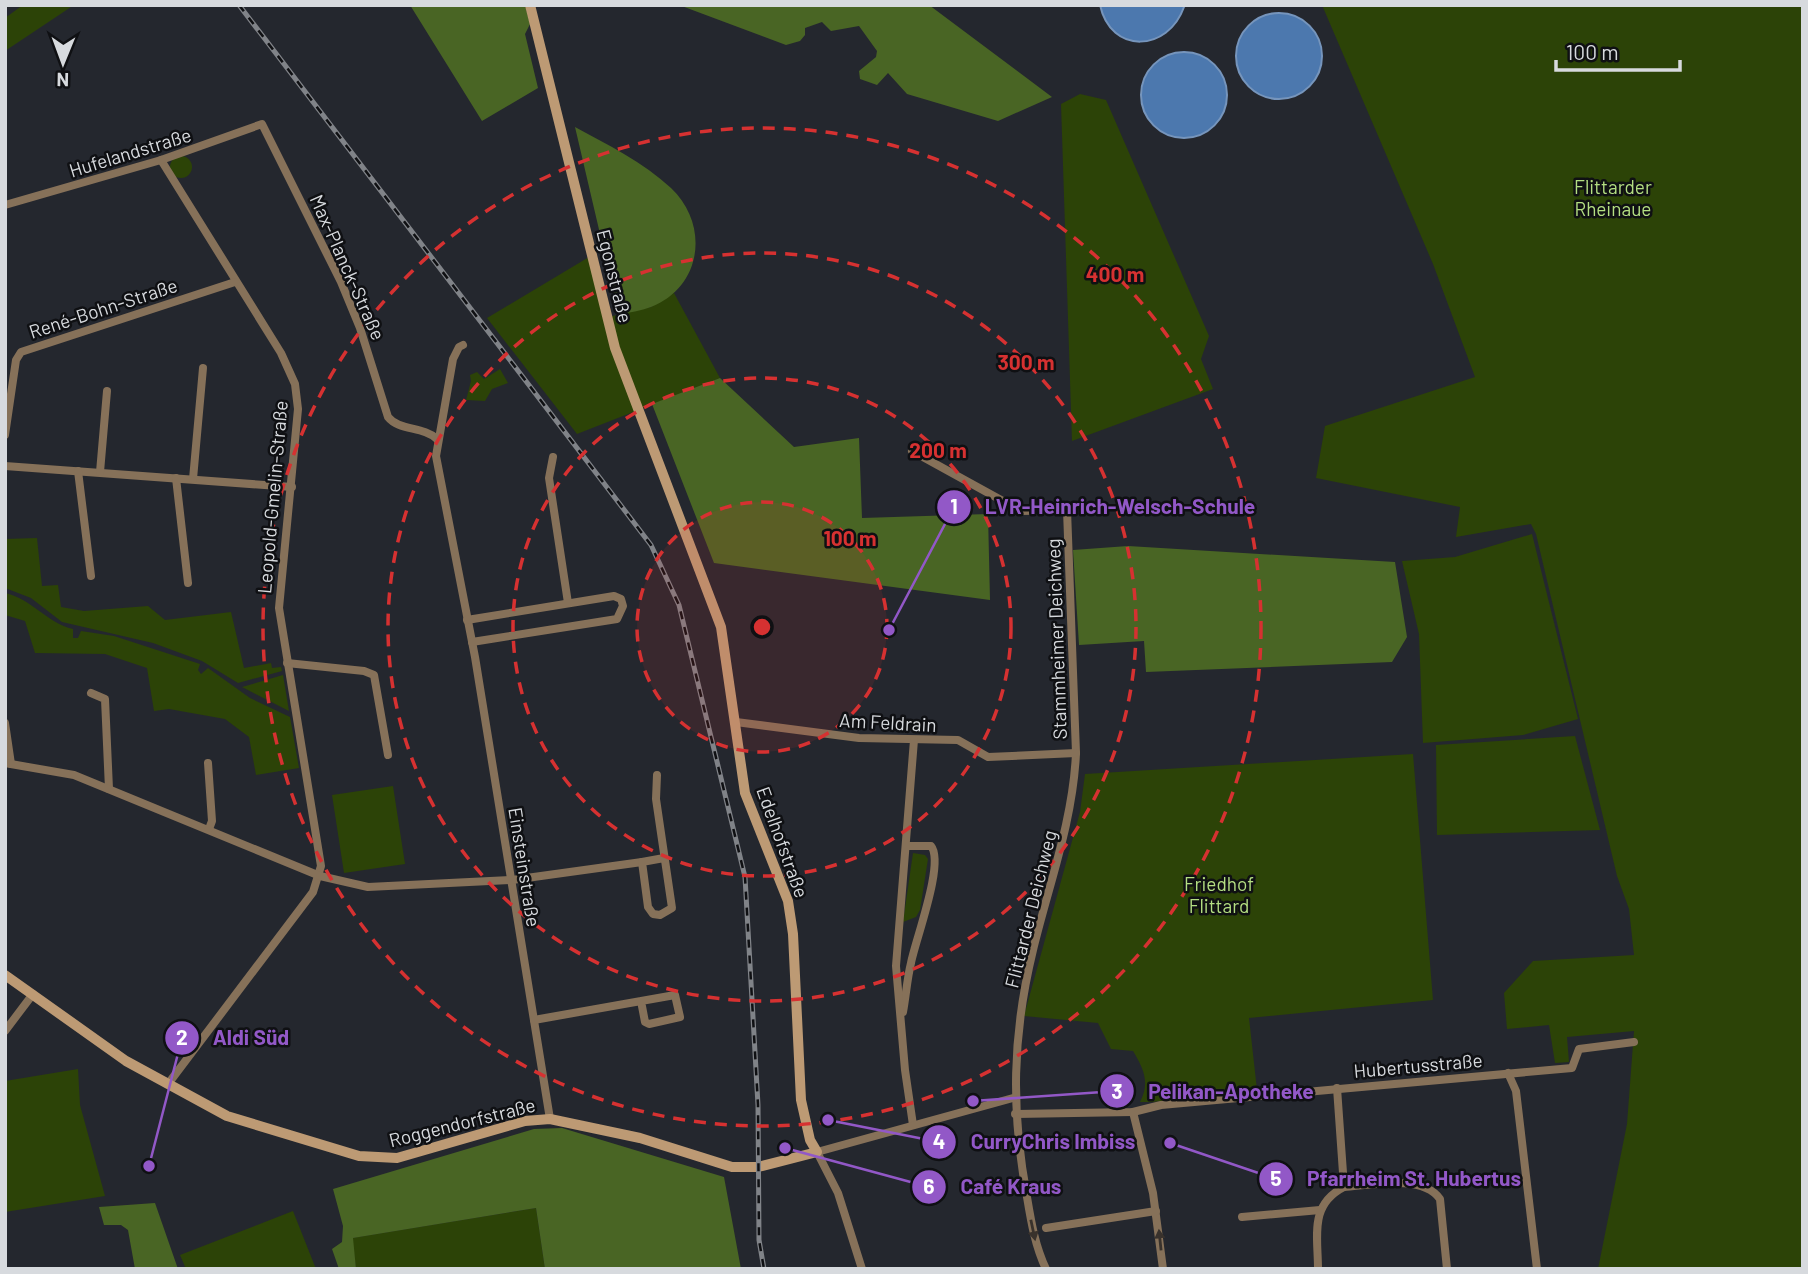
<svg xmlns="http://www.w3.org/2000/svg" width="1808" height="1274" font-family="Barlow,sans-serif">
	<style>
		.green { fill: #2c4307 }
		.forest { fill: #496524 }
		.water { fill: #4c78ae; stroke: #7695bc; stroke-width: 2 }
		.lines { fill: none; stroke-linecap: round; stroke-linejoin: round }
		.street { stroke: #867159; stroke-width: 8 }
		.secondary { stroke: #bd9a74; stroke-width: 10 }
		.rail-casing { stroke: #808388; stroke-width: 5 }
		.rail { stroke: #0f1013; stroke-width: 2.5; stroke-dasharray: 8; stroke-linecap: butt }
		.oneway { fill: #39322c }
		.ring { fill: none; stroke: #d63131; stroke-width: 3.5; stroke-dasharray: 12 9 }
		.labels { text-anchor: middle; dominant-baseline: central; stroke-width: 5; stroke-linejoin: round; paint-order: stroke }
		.street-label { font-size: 19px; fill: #d7dade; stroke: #0f1013 }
		.park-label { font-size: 19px; fill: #b4df82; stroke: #0f1013 }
		.centre { fill: #d63131; stroke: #0f1013; stroke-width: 3.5 }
		.ring-label { font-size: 21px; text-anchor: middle; font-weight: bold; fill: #d63131; stroke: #0f1013; stroke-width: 5; stroke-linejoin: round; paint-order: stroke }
		.leader { fill: none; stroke: #9258c7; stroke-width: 2.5 }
		.callout-dot { fill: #9258c7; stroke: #0f1013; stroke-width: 2.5 }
		.mark-label { font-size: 21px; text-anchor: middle; font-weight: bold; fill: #fff }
		.callout-label { font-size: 21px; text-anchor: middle; font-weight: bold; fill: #9258c7; stroke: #0f1013; stroke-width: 5; stroke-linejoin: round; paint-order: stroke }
	</style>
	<rect width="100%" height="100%" fill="#24272e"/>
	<g class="green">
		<path d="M23,5H74L5,51V18Z"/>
		<path d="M1322,5H1803V1269H1598L1627,1124L1634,1031L1567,1037L1569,1062L1555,1063L1549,1025L1507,1029L1504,993L1533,961L1634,955L1629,909L1617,876L1536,534L1531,524L1456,537L1460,507L1316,478L1325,426L1475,377L1433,264Z"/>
		<path d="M1080,94L1106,100L1209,336L1201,359L1213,389L1072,441L1061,104Z"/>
		<circle cx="181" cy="167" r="11"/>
		<path d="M589,257L604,318L651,307L674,293L720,378L577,434L487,318Z"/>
		<path d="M500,369L508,383L492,389L485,401L466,400L471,381L470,375L477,372L484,379Z"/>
		<path d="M1532,534L1578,719L1523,735L1423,743L1419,634L1402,561L1455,557Z"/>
		<path d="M37,538L42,586L58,585L61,607L84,611L148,606L165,620L231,612L244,668L271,663L272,668L281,667L282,671L238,683L202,661L153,643L62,622L31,598L5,588V539Z"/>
		<path d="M5,593C32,599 47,623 73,629V638H78L81,631L114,636L200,664L198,670L201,674L208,668L250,698L290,717L299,768L256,775L249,737L225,719L169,709L154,711L147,668L105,654L35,653L25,621L5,615Z"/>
		<path d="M283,675L289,711L242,687Z"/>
		<path d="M1575,736L1600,830L1437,835L1436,745Z"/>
		<path d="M1413,754L1433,1000L1249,1018L1257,1090L1152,1102H1140C1150,1083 1144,1069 1133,1051L1111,1049L1098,1023L1024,1016L1080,812L1085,774Z"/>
		<path d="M393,786L405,864L344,873L332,795Z"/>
		<path d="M913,853L925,855L928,859L920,910L916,917L903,922Z"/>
		<path d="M78,1069L80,1105L105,1196L5,1212V1081Z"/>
		<path d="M536,1208L545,1269H356L352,1238Z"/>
		<path d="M293,1211L316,1269H186L180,1255Z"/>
	</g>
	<g class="forest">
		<path d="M410,5H525L530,24L525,34L538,88L482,121Z"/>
		<path d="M679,5H929L1052,97L998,121L907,94L888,73L877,85L860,79L859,71L876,57L877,51L859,26L831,31L822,22L805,28V35L800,41L786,45Z"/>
		<path d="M575,127C608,145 643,162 671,188C710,225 702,287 651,307C641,311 629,312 619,315Z"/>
		<path d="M720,378L794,447L859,438L862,518L988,514L990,600L714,563L652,404Z"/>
		<path d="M1128,546L1395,562L1407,637L1392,662L1146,672L1144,641L1079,645L1073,550Z"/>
		<path d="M562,1128L724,1177L741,1269H545L536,1208L353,1238L356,1269H339L332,1249L342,1242L343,1226L333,1189L534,1129Z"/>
		<path d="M155,1203L178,1269H135L128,1230L121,1225H104L99,1207Z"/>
	</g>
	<g class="water">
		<path d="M1100,5H1184V7C1168,52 1111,55 1100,5Z"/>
		<circle cx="1279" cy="56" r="43"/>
		<circle cx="1184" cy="95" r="43"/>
	</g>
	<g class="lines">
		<g class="street">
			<path d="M161,160L281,353L295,384L298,409L279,608L321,866L313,892L168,1084"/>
			<path d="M5,205L161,160L262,124L341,282L360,328L388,417C399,431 423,426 437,439"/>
			<path d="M463,345L459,347L453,359L436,456L475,657L550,1119"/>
			<path d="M5,435L16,360L21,352L235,282"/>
			<path d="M912,451L1021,511L1067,510L1076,753C1073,821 1049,884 1033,950C1012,1036 1011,1111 1027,1197C1031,1221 1035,1246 1046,1269"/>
			<path d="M553,457L549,478L568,603"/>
			<path d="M5,466L292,487"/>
			<path d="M78,471L91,576"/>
			<path d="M100,472L107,391"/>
			<path d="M176,478L188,583"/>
			<path d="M193,479L203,368"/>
			<path d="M467,620L614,596L621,599L623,606L617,619L472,642"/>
			<path d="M287,663L364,671L374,675L388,755"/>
			<path d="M91,693L105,699L109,789"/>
			<path d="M736,722L859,738L958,740L988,757L1076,753"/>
			<path d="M5,723L11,764"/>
			<path d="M5,763L74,775L320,876L368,887L512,880L642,862"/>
			<path d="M208,763L212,821L209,829"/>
			<path d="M657,775L656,799L672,908L660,915L653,914L648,907L642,862L664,858"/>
			<path d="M903,1012C906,996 907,979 911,963C915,941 945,863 931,846H906"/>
			<path d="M534,1020L675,995L680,1017L649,1024L645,1022L641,1001"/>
			<path d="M5,1031L33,994"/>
			<path d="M1508,1073L1516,1091L1537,1269"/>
			<path d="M1337,1088L1344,1187C1371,1185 1423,1174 1440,1199L1447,1269"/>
			<path d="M1133,1112L1153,1193L1163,1269"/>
			<path d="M1015,1114L1133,1112L1161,1105L1572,1068L1579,1049L1634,1042"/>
			<path d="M913,1125L905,1070L896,966L914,740"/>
			<path d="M1242,1217L1320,1210"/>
			<path d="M1046,1228L1156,1211"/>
			<path d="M862,1269L838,1193L817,1152L1013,1098"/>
			<path d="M1318,1269C1318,1236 1309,1205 1344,1187"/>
		</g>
		<path class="secondary" d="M5,975L126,1061L227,1116L359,1156L397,1158L525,1121L550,1119L640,1138L732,1167H758L817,1152L810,1140L801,1100L793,934L788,901L745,793L721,627L615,348L530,5"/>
		<g class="rail-casing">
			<path id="rail" d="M239,5L651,545L679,605L745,877L758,1105L759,1240L764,1269"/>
		</g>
		<use href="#rail" class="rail"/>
	</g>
	<defs><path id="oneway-solid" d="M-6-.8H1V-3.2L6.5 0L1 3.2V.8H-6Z" transform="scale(1.75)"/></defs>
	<g class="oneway">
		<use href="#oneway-solid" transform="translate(1033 1230) rotate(78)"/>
		<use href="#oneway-solid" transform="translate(1160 1240) rotate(-96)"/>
	</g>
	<circle cx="762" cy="627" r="125" fill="#d63131" fill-opacity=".12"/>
	<g class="ring">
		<circle cx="762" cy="627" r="125"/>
		<circle cx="762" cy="627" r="249"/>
		<circle cx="762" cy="627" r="374"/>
		<circle cx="762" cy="627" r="499"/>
	</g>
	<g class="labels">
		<g class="street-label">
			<text transform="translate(130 152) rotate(-17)">Hufelandstraße</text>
			<text transform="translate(348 267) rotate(66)">Max-Planck-Straße</text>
			<text transform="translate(615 276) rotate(76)">Egonstraße</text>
			<text transform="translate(103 308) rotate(-18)">René-Bohn-Straße</text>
			<text transform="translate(272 497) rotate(-85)">Leopold-Gmelin-Straße</text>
			<text transform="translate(1056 639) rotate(-92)">Stammheimer Deichweg</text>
			<text transform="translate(888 722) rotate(3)">Am Feldrain</text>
			<text transform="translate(783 842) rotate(70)">Edelhofstraße</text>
			<text transform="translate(525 867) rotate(81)">Einsteinstraße</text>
			<text transform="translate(1030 909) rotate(-76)">Flittarder Deichweg</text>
			<text transform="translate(1418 1065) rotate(-5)">Hubertusstraße</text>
			<text transform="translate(462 1122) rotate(-14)">Roggendorfstraße</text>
		</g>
		<g class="park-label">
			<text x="1613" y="186">Flittarder<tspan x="1613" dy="22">Rheinaue</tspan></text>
			<text x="1219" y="883">Friedhof<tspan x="1219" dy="22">Flittard</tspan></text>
		</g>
	</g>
	<circle cx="762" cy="627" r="10" class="centre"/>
	<g class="ring-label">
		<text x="1115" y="282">400 m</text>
		<text x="1026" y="370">300 m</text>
		<text x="938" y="458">200 m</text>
		<text x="850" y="546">100 m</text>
	</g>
	<path class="leader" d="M889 630L954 507M149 1166L182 1038M973 1101L1117 1091M828 1120L939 1142M1170 1143L1276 1179M785 1148L929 1187"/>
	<g class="callout-dot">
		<circle cx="889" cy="630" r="7"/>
		<circle cx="149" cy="1166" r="7"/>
		<circle cx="973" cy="1101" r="7"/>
		<circle cx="828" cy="1120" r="7"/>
		<circle cx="1170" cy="1143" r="7"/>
		<circle cx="785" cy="1148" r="7"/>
		<circle cx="954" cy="507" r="18"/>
		<circle cx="182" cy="1038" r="18"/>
		<circle cx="1117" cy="1091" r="18"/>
		<circle cx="939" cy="1142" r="18"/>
		<circle cx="1276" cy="1179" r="18"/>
		<circle cx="929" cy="1187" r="18"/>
	</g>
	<g class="mark-label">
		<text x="954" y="514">1</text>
		<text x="182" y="1045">2</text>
		<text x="1117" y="1099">3</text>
		<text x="939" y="1149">4</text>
		<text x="1276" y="1186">5</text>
		<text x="929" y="1194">6</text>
	</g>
	<g class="callout-label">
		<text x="1120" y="514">LVR-Heinrich-Welsch-Schule</text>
		<text x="251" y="1045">Aldi Süd</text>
		<text x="1231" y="1099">Pelikan-Apotheke</text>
		<text x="1053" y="1149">CurryChris Imbiss</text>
		<text x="1414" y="1186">Pfarrheim St. Hubertus</text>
		<text x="1011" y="1194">Café Kraus</text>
	</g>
	<rect width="1808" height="1274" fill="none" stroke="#d7dade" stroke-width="14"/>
	<g transform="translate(63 63) rotate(181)" stroke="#0f1013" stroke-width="5" paint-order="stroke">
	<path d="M0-5L12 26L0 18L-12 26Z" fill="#d7dade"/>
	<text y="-10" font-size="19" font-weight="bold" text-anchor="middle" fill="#d7dade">N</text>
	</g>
	<path d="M1556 60v10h124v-10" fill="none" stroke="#d7dade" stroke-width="3.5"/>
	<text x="1566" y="60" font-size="21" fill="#d7dade" stroke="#0f1013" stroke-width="5" paint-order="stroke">100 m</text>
</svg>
